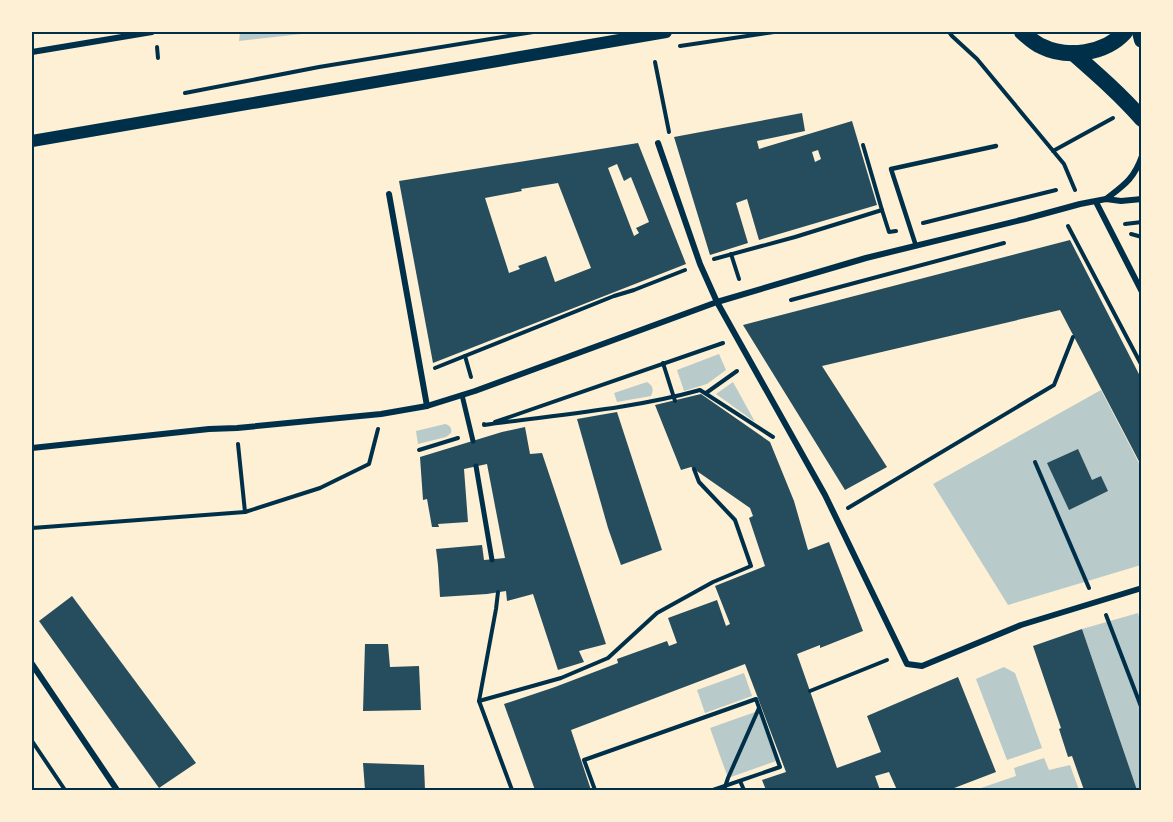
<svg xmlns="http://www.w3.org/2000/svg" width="1173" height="822" font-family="'Sofia Sans Condensed',sans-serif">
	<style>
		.green { fill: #b9caca }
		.building { fill: #264d5e; fill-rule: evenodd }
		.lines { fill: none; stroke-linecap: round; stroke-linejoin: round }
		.path { stroke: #003049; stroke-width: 4 }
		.service { stroke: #003049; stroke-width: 4.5 }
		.pedestrian { stroke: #003049; stroke-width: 5 }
		.minor { stroke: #003049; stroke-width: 6 }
		.secondary { stroke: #003049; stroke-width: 12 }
		.trunk { stroke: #003049; stroke-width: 16 }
		.neatline { fill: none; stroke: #003049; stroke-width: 2 }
	</style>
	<rect width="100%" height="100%" fill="#fdf0d5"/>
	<g class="green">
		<path d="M240,32H320L239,41Z"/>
		<path d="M719,354L726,370L707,384L684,391L677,370Z"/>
		<path d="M647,382C653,386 654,389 651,396L617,402L614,393Z"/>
		<path d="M733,382L755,422L716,394Z"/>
		<path d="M1101,390L1141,467V565L1008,605L933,484Z"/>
		<path d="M445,424C450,425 452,428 451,433L446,437L418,444L416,431Z"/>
		<path d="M1138,613L1141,623V790H1137L1082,629Z"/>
		<path d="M1004,667L1015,673L1042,748L1007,760L976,679Z"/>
		<path d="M744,673L752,696L705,713L697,690Z"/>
		<path d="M758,711L776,761L728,778L710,728Z"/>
		<path d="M1044,758L1049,770L1070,765L1079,790H975L1016,776L1014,768Z"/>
	</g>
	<g class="building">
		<path d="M802,113L805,131L757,141L759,149L852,121L877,205L759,240L747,199L736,203L748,243L710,255L674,137ZM818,150L821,159L815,162L812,152Z"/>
		<path d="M638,143L686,264L433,363L399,181ZM617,164L624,181L631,177L649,222L636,228L639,233L634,236L608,168ZM558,183L591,268L555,282L546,256L518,266L520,269L509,273L485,198L522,191L521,189Z"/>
		<path d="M1070,240L1142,380V467L1060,310L822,366L887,467L845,490L743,325Z"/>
		<path d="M701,394L770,442L794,501L808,550L829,542L863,631L820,648V645L797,654L837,768L881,752L867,716L958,677L996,772L949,790H897L889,772L875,776L880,790H841L840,788L833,790H766L762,780L786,772L745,664L571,730L591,790H535L504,704L555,687L618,663L617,659L667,641L669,646L677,643L668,618L717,600L726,626L730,624L715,586L765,566L749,518L753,516L750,508L691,467L681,470L655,405Z"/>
		<path d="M617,412L662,550L621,565L608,528L577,419Z"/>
		<path d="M525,427L530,454L542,453L606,644L579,651L584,662L558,670L533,594L507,601L506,591L487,594L440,597L438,565L436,549L482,545L484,560L505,558L487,464L464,469L468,522L438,524L439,527H432L427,499L423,500L420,457L502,432Z"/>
		<path d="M1078,449L1092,480L1101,476L1108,491L1069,510L1047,463Z"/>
		<path d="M72,596L196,763L159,788L39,621Z"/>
		<path d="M1082,629L1137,790H1084L1072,756L1068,757L1059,729L1061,728L1033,646Z"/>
		<path d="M365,644H388L390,667L419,666L421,710L363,711Z"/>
		<path d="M363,763L424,765L425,790H365Z"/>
	</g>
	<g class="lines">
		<g class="path">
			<path d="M949,32L952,36L977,59L1064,164L1075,190"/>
			<path d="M680,46L774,32"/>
			<path d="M157,47L158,58"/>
			<path d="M655,62L669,132"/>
			<path d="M185,93L319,67L533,32"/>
			<path d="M863,145L882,210"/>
			<path d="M1053,151L1113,118"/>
			<path d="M923,223L1056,190"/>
			<path d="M1125,224L1142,222"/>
			<path d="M1068,226L1142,366"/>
			<path d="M1131,234L1142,237"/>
			<path d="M731,254L739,279"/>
			<path d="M714,259L795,237L882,210L889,232L896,231"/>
			<path d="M791,300L1004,243"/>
			<path d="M465,356L471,377"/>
			<path d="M663,363L675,401"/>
			<path d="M435,368L614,296L634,290L685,270"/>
			<path d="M706,393L737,371"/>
			<path d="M495,422L723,343"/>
			<path d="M484,424V425C555,415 632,409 700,390L773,437"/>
			<path d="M238,444L245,512"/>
			<path d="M419,450L458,438"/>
			<path d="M1035,462L1089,588"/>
			<path d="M848,508L1054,385L1073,337"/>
			<path d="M32,528L245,512L320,488L369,464L378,429"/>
			<path d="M498,592L496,609L479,701L512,790"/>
			<path d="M1106,615L1142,709"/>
			<path d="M810,691L887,660"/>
			<path d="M479,701L561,678L608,658L657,613L713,582L751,566L735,520L699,482L694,469"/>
			<path d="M32,741L65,790"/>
			<path d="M740,781L744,790"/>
			<path d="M595,790L584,760L756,699L780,767L713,790"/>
			<path d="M724,790L728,778L759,708"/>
		</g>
		<path class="service" d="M916,246L891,169L996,146"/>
		<g class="pedestrian">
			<path d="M462,395L473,441"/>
			<path d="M476,466L492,560"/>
		</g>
		<g class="minor">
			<path d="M32,52L152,32"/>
			<path d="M658,143L700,264L717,302L825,495L907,664L922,666L1021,625L1142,588"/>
			<path d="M389,194L427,406"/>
			<path d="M1106,199C1124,185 1134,179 1142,156"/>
			<path d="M1096,202L1142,292"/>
			<path d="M32,448L209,429L237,428L381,414L427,406L475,391L717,302L866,258L1025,219L1080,204L1106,199L1121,201L1142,199"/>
			<path d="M32,664L117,790"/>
		</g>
		<path class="secondary" d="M32,141L666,32"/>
		<g class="trunk">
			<path d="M1022,32C1027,36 1034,43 1041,46C1067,59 1105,54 1125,32"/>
			<path d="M1140,32L1142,40"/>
			<path d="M1073,53C1097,74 1121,95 1142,119"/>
		</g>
	</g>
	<rect width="1173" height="822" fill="none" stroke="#fdf0d5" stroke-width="66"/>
	<rect x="33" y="33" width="1107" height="756" class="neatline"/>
</svg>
